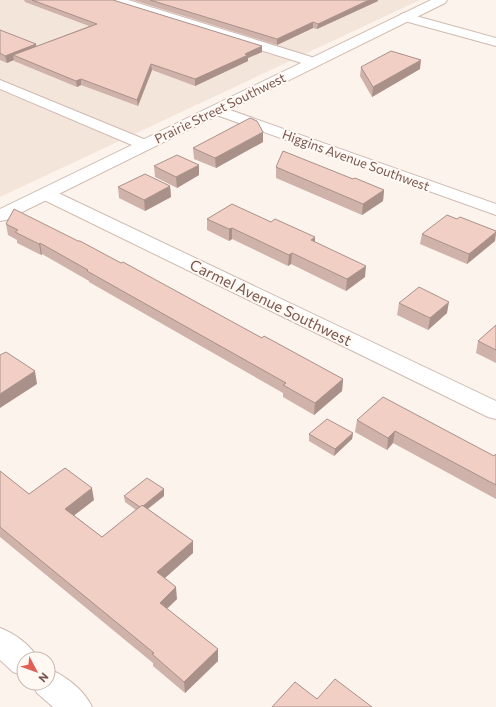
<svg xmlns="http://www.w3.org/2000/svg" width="496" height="707" font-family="Commissioner,sans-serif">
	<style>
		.residential { fill: #f4e5db }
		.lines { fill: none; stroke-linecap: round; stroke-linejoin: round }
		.minor-casing { stroke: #cfbab1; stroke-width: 2 }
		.tertiary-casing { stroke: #cfbab1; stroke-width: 2 }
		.minor { fill: #fff; fill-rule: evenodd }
		.tertiary { fill: #fff; fill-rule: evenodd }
		.wall { fill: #cfb2a9 }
		.shaded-wall { fill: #a9918a }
		.building { fill: #f1cfc5; stroke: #a9918a }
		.labels { text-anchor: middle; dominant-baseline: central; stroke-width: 4; stroke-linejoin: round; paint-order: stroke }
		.far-street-label { font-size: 13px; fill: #78574f; stroke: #fff8f3 }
		.street-label { font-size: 15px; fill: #78574f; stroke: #fff8f3 }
	</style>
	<rect width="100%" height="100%" fill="#fcf4ec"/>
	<path class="residential" d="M0,0H420L0,197Z"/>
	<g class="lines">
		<g class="minor-casing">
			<g id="minor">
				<path d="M109,0H128L318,59L320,62L318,65L313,66L308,65L111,3Z"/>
				<path d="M405,13L496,38V46L401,20L399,17L401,14Z"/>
				<path d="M0,80L151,142L153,145L151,148L145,150L139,148L0,89Z"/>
				<path d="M216,105L496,204V215L211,113L208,110L211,107Z"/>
				<path d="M46,189L52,190L496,401V419L488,417L40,198L37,194L40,190Z"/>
				<path d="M0,628C14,633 31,645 38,659H24V676L13,672L0,660Z"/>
				<path d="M48,669C65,675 84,690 92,707H53L37,693L32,683H48Z"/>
			</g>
		</g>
		<g class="tertiary-casing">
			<path id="tertiary" d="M431,0H447L445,3L6,220L0,221V209Z"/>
		</g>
		<use href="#minor" class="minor"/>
		<use href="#tertiary" class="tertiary"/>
	</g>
	<g class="wall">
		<path d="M24,0H113L262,52L248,58V61L195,86L152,70L138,106L81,85L77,87L14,61V60L7,63L0,60V30L37,46L89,26L25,2Z"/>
		<path d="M133,0H378V1L317,29L313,28L277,45Z"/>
		<path d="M361,67L420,69L372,97L360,76Z"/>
		<path d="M263,142L216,168L194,159L193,148Z"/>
		<path d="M154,166L199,175L177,188L155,177Z"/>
		<path d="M276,167L353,179L384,190L383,201L362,215L276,178Z"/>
		<path d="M170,186L171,197L145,211L119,198L118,187Z"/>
		<path d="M207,219L315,242L365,277L346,291L291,264L288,266L232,239L229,241L207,230Z"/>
		<path d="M457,219L496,231L495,241L467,264L420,244L422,234Z"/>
		<path d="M6,224L121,263L262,338L343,379L342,391L314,415L283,397V393L89,282V281L42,254L41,255L17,243V240L8,235Z"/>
		<path d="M399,303L447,313L428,330L397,315Z"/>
		<path d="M496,325V363L476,353L478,341Z"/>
		<path d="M357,420L494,456L496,454V499L393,443L387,450L355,432Z"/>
		<path d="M353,433L352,439L334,456L309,441V434Z"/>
		<path d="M0,471L29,494L94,500L74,515L102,537L136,510L125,502L124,496L164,489V496L148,509L193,541V553L165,578L177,599L167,609L218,649V661L185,693L153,666V663L0,537Z"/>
	</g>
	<g class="shaded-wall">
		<path d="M369,0H378V1L317,29L318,24Z"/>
		<path d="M313,22V28L277,45V39Z"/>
		<path d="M36,44L37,51L13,55L14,60L7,63L5,56Z"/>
		<path d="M262,46V52L248,58V61L195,86V79L245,54Z"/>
		<path d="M421,60L420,69L372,97L373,87Z"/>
		<path d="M151,64L152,70L138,106L137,100Z"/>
		<path d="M81,79V85L77,87L76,81Z"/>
		<path d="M263,132V142L216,168L215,158Z"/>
		<path d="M199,165V175L177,188L176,177Z"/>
		<path d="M170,186L171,197L145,211L144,200Z"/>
		<path d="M384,190L383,201L362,215L363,204Z"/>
		<path d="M232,228V239L229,241V229Z"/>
		<path d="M496,232L495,241L467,264L469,254Z"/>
		<path d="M315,237V248L311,240Z"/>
		<path d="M40,243L42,254L41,255L39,244Z"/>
		<path d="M292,253L291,264L288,266L289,255Z"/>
		<path d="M366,266L365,277L346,291L347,279Z"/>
		<path d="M449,302L447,313L428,330L430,318Z"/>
		<path d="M35,371L37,384L0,408V394Z"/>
		<path d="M343,379L342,391L314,415L315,403Z"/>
		<path d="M395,431L393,443L387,450L388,438Z"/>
		<path d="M353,433L352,439L334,456L335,449Z"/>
		<path d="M92,488L94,500L67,521L65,509Z"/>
		<path d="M164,489V496L141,514V508Z"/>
		<path d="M193,541V553L158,584L157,572Z"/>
		<path d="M176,587L177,599L161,614L160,603Z"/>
		<path d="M218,649V661L185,693L184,682Z"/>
	</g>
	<g class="building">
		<path d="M32,0H113L262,46L245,54L248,55L195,79L151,64L137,100L81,79L76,81L13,55L97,24Z"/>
		<path d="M150,0H369L318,24L313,22L277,39Z"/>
		<path d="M0,30L36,44L5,56L0,53Z"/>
		<path d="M391,51L421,60L373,87L361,67Z"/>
		<path d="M250,118L257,121L263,132L215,158L193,148Z"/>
		<path d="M283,151L353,179L355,178L384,190L363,204L276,167Z"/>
		<path d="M177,155L199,165L176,177L154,166Z"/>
		<path d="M145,174L170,186L144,200L118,187Z"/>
		<path d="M232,204L271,222L275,219L315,237L311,240L366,266L347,279L292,253L289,255L232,228L229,229L207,219Z"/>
		<path d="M14,209L78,241H80L121,263L123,262L262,338L264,336L343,379L315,403L283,385L286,383L87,271L88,270L40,243L39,244L15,232L18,230L6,224Z"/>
		<path d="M447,215L457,219L460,217L496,231V232L469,254L422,234Z"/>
		<path d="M419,287L449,302L430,318L399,303Z"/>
		<path d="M496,325V350L478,341Z"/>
		<path d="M6,352L35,371L0,394V355Z"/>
		<path d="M383,397L494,456L496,454V485L395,431L388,438L357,420Z"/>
		<path d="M327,419L353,433L335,449L309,434Z"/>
		<path d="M65,468L92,488L65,509L102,537L142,505L193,541L157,572L176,587L160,603L218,649L184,682L152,654L154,653L0,527V471L29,494Z"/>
		<path d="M147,478L164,489L143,506L142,505L140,507L124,496Z"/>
		<path d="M335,679L372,707H272L295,682L317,699Z"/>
	</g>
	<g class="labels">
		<g class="far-street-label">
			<text transform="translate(220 108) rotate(-26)">Prairie Street Southwest</text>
			<text transform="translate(356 160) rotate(20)">Higgins Avenue Southwest</text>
		</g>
		<g class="street-label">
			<text transform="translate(271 302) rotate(26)">Carmel Avenue Southwest</text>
		</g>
	</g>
	<g transform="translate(36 671) rotate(131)"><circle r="19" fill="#fff8f3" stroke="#c9b8b1"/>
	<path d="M0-3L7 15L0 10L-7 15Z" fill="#e16056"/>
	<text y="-6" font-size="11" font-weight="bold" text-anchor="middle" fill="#78574f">N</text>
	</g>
</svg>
